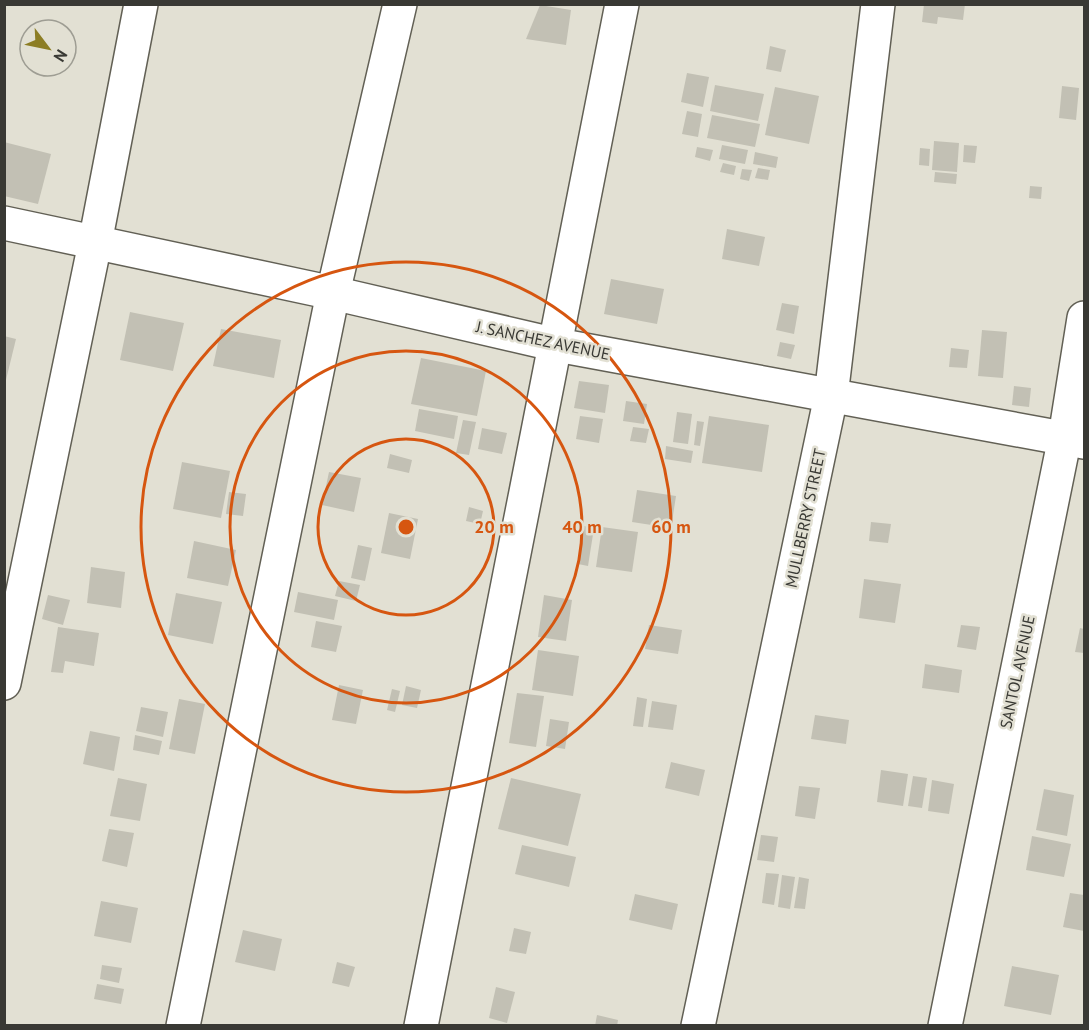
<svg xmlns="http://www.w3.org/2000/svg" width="1089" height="1030" font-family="'PT Sans',sans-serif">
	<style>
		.building { fill: #c2c0b4 }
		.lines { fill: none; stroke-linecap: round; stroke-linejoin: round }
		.minor-casing { stroke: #626055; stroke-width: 36 }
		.minor { stroke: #fff; stroke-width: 33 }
		.ring { fill: none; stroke: #d65610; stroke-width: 3 }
		.labels { text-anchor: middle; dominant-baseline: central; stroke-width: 5; stroke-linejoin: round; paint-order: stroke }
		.street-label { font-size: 16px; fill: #393934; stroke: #e2e0d3 }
		.centre { fill: #d65610; stroke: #e2e0d3; stroke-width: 3 }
		.ring-label { font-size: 18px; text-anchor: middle; font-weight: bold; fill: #d65610; stroke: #e2e0d3; stroke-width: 5; stroke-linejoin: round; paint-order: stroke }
	</style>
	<rect width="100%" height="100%" fill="#e2e0d3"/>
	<g class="building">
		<path d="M924,4H965L963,20L938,17L937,24L922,22Z"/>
		<path d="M540,5L571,10L566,45L526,39Z"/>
		<path d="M770,46L786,50L781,72L766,69Z"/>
		<path d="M687,73L709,77L703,107L681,102Z"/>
		<path d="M715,85L764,94L758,121L710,111Z"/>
		<path d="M1062,86L1079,88L1076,120L1059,118Z"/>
		<path d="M775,87L819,96L809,144L765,135Z"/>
		<path d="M687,111L702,114L698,137L682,134Z"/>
		<path d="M712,115L760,124L755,147L707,138Z"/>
		<path d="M934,141L959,143L957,172L932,170Z"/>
		<path d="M4,142L51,154L38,204L4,196Z"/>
		<path d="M722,145L748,150L745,164L719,159Z"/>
		<path d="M964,145L977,146L975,163L963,162Z"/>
		<path d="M697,147L713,150L710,161L695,157Z"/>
		<path d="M920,148L930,149L929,166L919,165Z"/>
		<path d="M755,152L778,157L776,168L753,164Z"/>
		<path d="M723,163L736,166L734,175L720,172Z"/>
		<path d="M758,168L770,170L768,180L755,178Z"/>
		<path d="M742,169L752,170L749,181L740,179Z"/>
		<path d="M935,172L957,174L956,184L934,182Z"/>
		<path d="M1030,186L1042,187L1041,199L1029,198Z"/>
		<path d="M727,229L765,237L759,266L722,259Z"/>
		<path d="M611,279L664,289L657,324L604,314Z"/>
		<path d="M782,303L799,306L794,334L776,330Z"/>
		<path d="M130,312L184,323L173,371L120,360Z"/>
		<path d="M221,329L281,340L274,378L213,366Z"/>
		<path d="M982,330L1007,332L1003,378L978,376Z"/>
		<path d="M4,336L16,339L5,384H4Z"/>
		<path d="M780,342L795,345L791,359L777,356Z"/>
		<path d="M951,348L969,350L967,368L949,367Z"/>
		<path d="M421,358L486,371L477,416L411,404Z"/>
		<path d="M579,381L609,385L605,413L574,408Z"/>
		<path d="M1014,386L1031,388L1029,407L1012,405Z"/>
		<path d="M626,401L647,404L644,424L623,421Z"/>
		<path d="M419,409L458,416L454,439L415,431Z"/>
		<path d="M677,412L692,414L688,444L673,442Z"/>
		<path d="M580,416L603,419L599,443L576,439Z"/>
		<path d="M709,416L769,425L762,472L702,463Z"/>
		<path d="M463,420L476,422L469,455L456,453Z"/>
		<path d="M697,421L704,422L700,446L694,445Z"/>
		<path d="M633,427L649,429L646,443L630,441Z"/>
		<path d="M482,428L507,433L502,454L478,449Z"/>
		<path d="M666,446L693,451L691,463L665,459Z"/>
		<path d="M390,454L412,460L409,473L387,468Z"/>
		<path d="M182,462L230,471L221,518L173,509Z"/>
		<path d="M329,472L361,478L354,512L322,505Z"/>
		<path d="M637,490L676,496L671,528L632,522Z"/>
		<path d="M229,492L246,494L243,516L226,514Z"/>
		<path d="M469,507L483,511L480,524L466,521Z"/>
		<path d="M389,513L418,519L410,559L381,553Z"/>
		<path d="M871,522L891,524L888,543L869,541Z"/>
		<path d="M584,526L594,528L588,566L578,564Z"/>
		<path d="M602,527L638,532L632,572L596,567Z"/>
		<path d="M194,541L236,550L228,586L187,578Z"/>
		<path d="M358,545L372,548L365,581L351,578Z"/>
		<path d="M91,567L125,572L121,608L87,603Z"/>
		<path d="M864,579L901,584L895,623L859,618Z"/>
		<path d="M339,581L360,585L356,601L335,596Z"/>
		<path d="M298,592L338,600L334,620L294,612Z"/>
		<path d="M176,593L222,602L213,644L168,635Z"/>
		<path d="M48,595L70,600L63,625L42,619Z"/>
		<path d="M544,595L572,600L566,641L538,637Z"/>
		<path d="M316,621L342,626L336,652L311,647Z"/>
		<path d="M649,625L682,630L678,654L645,649Z"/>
		<path d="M961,625L980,627L976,650L957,647Z"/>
		<path d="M58,627L99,633L94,666L65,661L63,673L51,672Z"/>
		<path d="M1080,628L1084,629V653L1075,652Z"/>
		<path d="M538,650L579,656L573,696L532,690Z"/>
		<path d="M925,664L962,670L959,693L922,688Z"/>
		<path d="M339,685L363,690L356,724L332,720Z"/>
		<path d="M406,686L421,690L417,708L402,705Z"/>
		<path d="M392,689L400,691L395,712L387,710Z"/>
		<path d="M517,693L544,696L536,747L509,743Z"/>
		<path d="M637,697L647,699L643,727L633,726Z"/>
		<path d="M179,699L205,704L195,754L169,749Z"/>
		<path d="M652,701L677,705L673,730L648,727Z"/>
		<path d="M141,707L168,712L163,737L136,731Z"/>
		<path d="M815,715L849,720L846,744L811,739Z"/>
		<path d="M550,719L569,722L565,749L546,746Z"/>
		<path d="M90,731L120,737L114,771L83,764Z"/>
		<path d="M135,735L162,741L159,755L133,750Z"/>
		<path d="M671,762L705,770L699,796L665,788Z"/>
		<path d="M881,770L908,774L903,806L877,802Z"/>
		<path d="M913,776L927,778L922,808L908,806Z"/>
		<path d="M118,778L147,784L140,821L110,816Z"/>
		<path d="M511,778L581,794L568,846L498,829Z"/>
		<path d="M932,780L954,784L949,814L928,811Z"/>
		<path d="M799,786L820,788L815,819L795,816Z"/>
		<path d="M1044,789L1074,795L1067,836L1036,830Z"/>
		<path d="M109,829L134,833L127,867L102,861Z"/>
		<path d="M761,835L778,837L774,862L757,860Z"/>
		<path d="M1032,836L1071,844L1064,877L1026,870Z"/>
		<path d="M522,845L576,857L569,887L515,874Z"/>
		<path d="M766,873L779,874L774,905L762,903Z"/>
		<path d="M782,875L795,877L790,909L778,907Z"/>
		<path d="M799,877L809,879L805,909L794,908Z"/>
		<path d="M1070,893L1084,895V931L1063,927Z"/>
		<path d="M635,894L678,904L672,930L629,920Z"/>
		<path d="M101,901L138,908L131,943L94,936Z"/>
		<path d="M514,928L531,932L526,954L509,951Z"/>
		<path d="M243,930L282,939L275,971L235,962Z"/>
		<path d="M337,962L355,967L349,987L332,983Z"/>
		<path d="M102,965L122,968L119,983L100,979Z"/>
		<path d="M1012,966L1059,975L1051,1015L1004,1006Z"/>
		<path d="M97,984L124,989L121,1004L94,999Z"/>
		<path d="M496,987L515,992L507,1023L489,1018Z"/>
		<path d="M597,1015L618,1020L617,1026H595Z"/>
	</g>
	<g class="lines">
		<g class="minor-casing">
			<g id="minor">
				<path d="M4,223L333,293L557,345L1084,442"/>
				<path d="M4,683L95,243L141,4"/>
				<path d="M183,1026L333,293L400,4"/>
				<path d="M421,1026L622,4"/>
				<path d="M698,1026L831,396L878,4"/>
				<path d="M945,1026L1065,437L1084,318"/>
			</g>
		</g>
		<use href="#minor" class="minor"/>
	</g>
	<g class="ring">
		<circle cx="406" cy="527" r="88"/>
		<circle cx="406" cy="527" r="176"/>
		<circle cx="406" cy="527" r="265"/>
	</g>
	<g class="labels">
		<g class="street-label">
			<text transform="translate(543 340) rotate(12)">J. SANCHEZ AVENUE</text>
			<text transform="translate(805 518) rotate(-78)">MULLBERRY STREET</text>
			<text transform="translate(1017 672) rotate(-78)">SANTOL AVENUE</text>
		</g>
	</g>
	<circle cx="406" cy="527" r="9" class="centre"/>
	<g class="ring-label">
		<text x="494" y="533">20 m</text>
		<text x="582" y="533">40 m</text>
		<text x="671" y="533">60 m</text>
	</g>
	<rect width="1089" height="1030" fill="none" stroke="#393934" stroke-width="12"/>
	<g transform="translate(48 48) rotate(122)"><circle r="28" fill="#e2e0d3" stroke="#9e9d93" stroke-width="1.5"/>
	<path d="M0-4.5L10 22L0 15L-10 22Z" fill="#8c7d24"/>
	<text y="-9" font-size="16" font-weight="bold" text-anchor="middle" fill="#393934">N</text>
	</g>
</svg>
